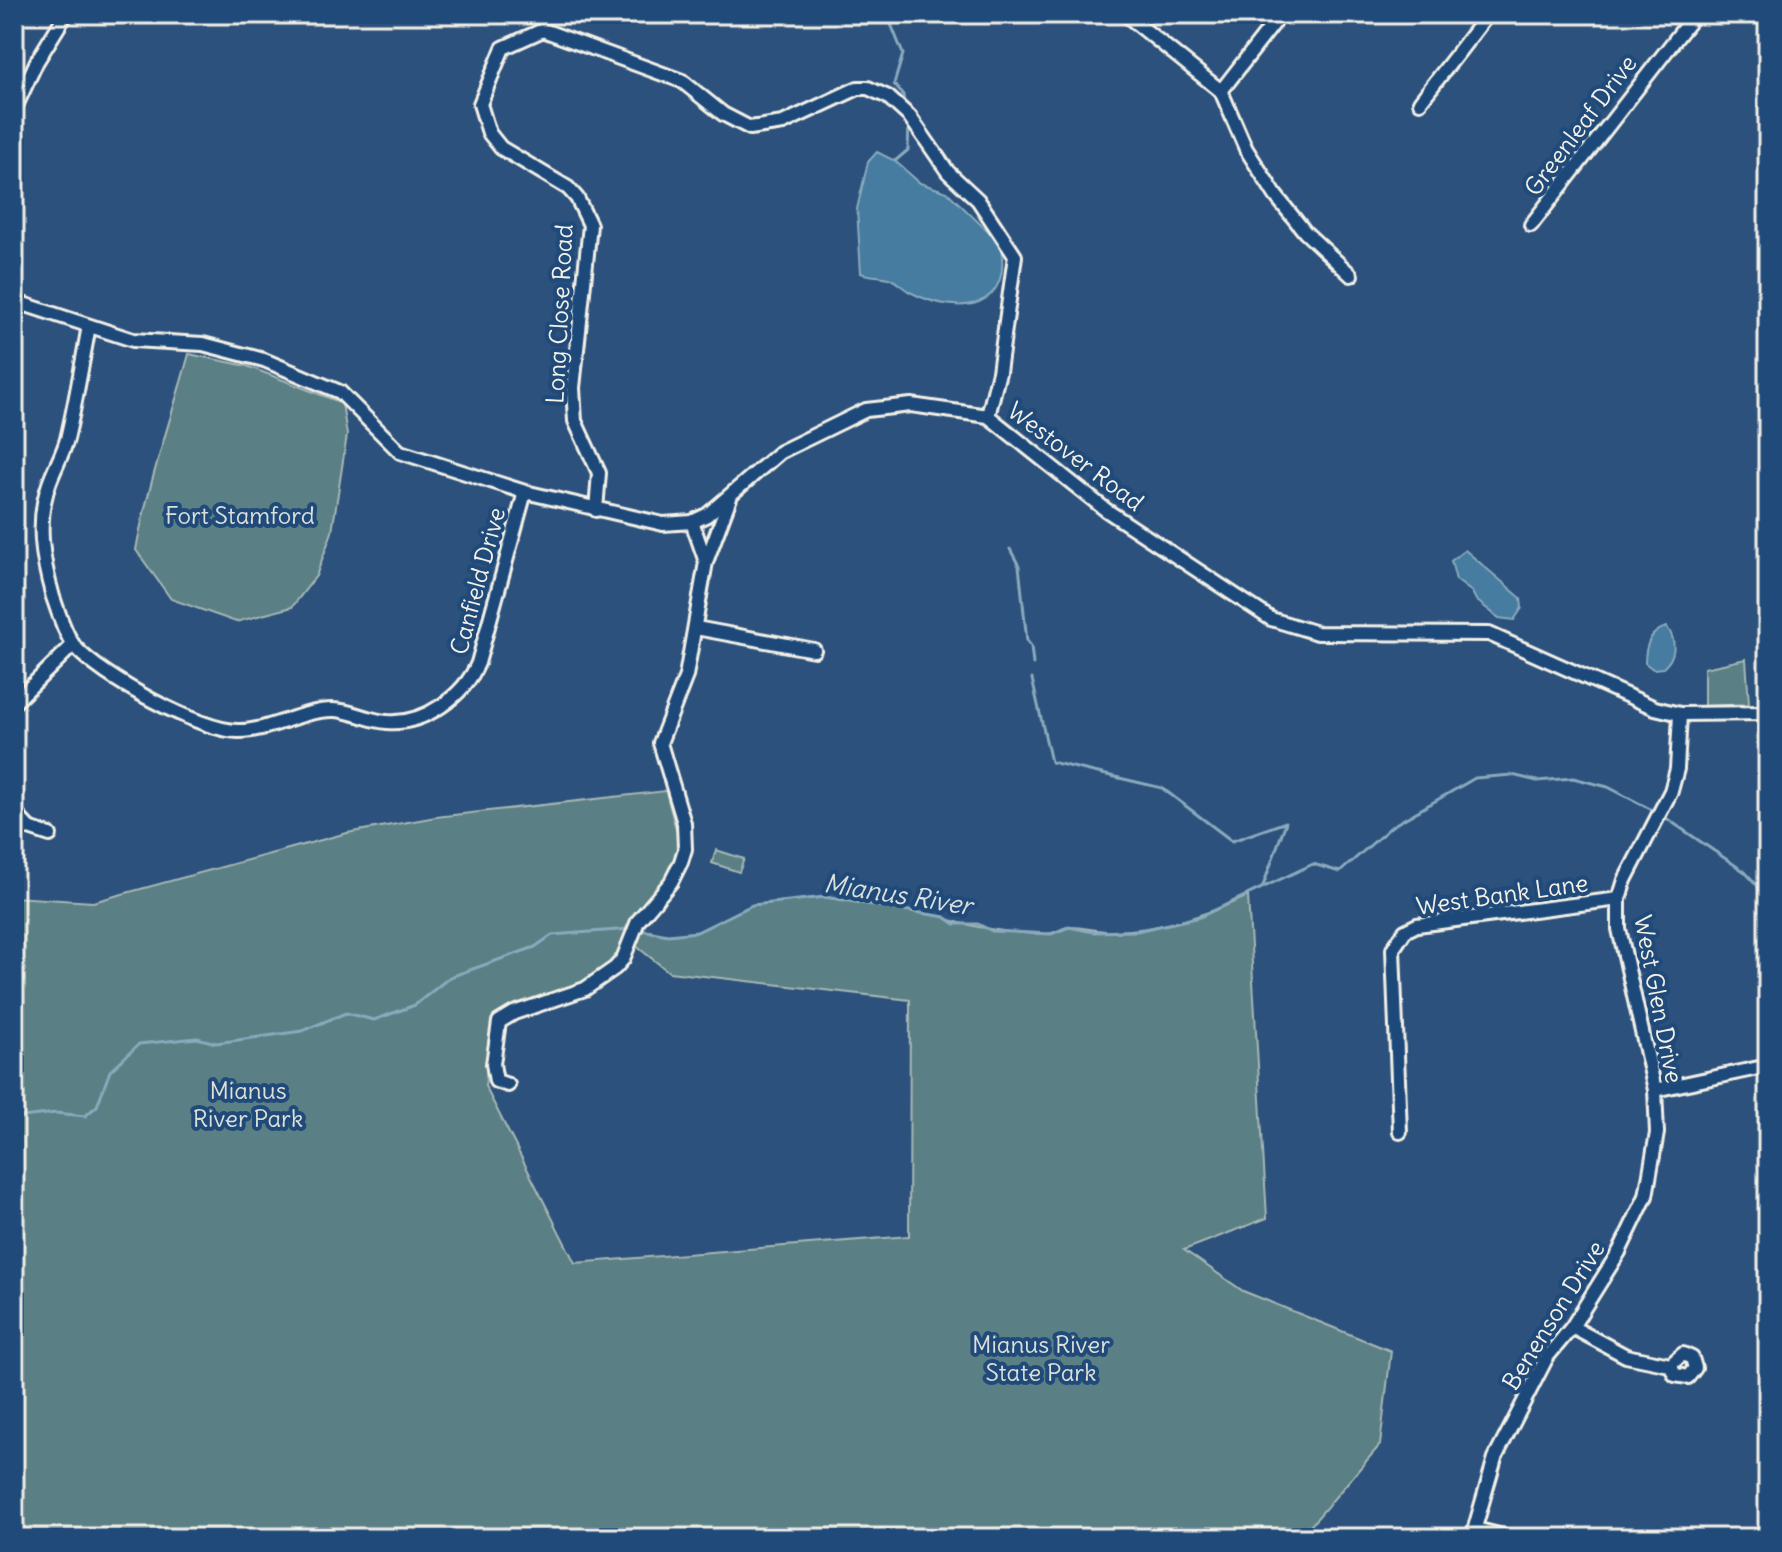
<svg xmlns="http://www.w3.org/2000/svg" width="1782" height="1552" font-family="Delius,sans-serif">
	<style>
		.green { fill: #5a7f84; stroke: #a7b8b6; stroke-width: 2; fill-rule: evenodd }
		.water { fill: #447ba0; stroke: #8aaabd; stroke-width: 2 }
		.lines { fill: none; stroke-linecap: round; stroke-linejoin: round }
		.stream { stroke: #8aaabd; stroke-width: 3 }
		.minor-casing { stroke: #f4f1e8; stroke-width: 18 }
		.minor { stroke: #1f4a7a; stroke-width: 12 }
		.labels { text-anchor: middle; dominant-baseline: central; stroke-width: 8; stroke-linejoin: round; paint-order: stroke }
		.street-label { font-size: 24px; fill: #f4f1e8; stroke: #1f4a7a }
		.park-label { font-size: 24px; fill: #dde0d9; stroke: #1f4a7a }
		.water-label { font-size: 26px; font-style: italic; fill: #dadfdd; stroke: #1f4a7a }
	</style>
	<rect width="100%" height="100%" fill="#2c517c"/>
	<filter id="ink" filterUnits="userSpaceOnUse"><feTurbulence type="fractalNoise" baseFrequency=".0125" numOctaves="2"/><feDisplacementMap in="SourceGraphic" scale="16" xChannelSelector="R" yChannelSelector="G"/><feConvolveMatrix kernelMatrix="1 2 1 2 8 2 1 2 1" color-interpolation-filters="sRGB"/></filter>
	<g filter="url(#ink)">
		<g class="green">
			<path d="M189,354L247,366L342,403L347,435L332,532L316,576L292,607L236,622L171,599L136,550C148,484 171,419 189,354Z"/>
			<path d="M1746,659L1749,704L1704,706V668Z"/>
			<path d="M666,791C670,810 678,830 679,848C681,882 637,897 632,929L668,935L697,932L752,905L825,897L945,917C958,926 1034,937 1052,933C1057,932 1063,927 1069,927C1082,926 1098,932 1112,931C1161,930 1204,916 1248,896L1267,1218L1184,1250L1243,1291L1391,1351L1380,1445L1300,1538H14V897L93,902L347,833L436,817ZM631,942L669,972L910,1000L909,1236L575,1263L485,1086L493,1024L595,981Z"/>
			<path d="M716,850L744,859L739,872L712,863Z"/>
		</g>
		<g class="water">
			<path d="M877,152L895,161L920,183L947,192L1000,243C1014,309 960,317 912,293C905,290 899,283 891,279C881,275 871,277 861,273L857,209L868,162Z"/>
			<path d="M1465,550L1521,598L1522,608L1514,620L1499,618L1476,600L1472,592L1456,580L1451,561Z"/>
			<path d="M1667,627C1677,641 1676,657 1663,668L1653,669L1645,663C1645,647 1649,631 1667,627Z"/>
		</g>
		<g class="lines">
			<g class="stream">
				<path d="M887,14L903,54L894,84L903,95L904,104"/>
				<path d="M895,161L908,150L909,124"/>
				<path d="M1010,549L1019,566L1027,641L1031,646L1033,664"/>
				<path d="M1032,679L1051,762L1162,788L1232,841L1286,822L1263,886"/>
				<path d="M1663,816L1745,872L1768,897"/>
				<path d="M637,929L668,935L697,932L752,905L825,897L945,917L955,924H978L992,931L1051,934L1069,927L1093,932L1137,931L1200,917L1313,864L1340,872L1392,826L1475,778L1512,775L1537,781L1573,778L1608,787L1656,812"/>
				<path d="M14,1118L56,1113L85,1116L97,1106L110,1071L139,1044L197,1038L216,1043L302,1031L346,1013L374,1020L415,1005L450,977L535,947L552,935L630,929"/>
			</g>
			<g class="minor-casing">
				<g id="minor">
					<path d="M1125,14L1221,91L1246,149L1276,196L1305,232L1351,275"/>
					<path d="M1221,91L1281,14"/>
					<path d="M1420,102L1488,14"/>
					<path d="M14,110L37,61L66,14"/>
					<path d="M1531,225L1695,14"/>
					<path d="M14,301L133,340L203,344L264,360L340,392L400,452L525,492L663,524L692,522L707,515L780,452L866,410L911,405L988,416L1106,510L1271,619L1317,633L1489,634L1655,708L1680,714L1768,713"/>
					<path d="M89,326C82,363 76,401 67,439C63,454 54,469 49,484C36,521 42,559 53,597C58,611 65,635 75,647C100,676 201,732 239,731C271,731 301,710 333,710C351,710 369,721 387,722C424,725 464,696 478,663L525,492"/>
					<path d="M596,510L599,473L575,421L573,388L590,225L577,198L568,188L501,148L489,133L480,104L503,48L543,30L682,81L723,114L750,128L783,123L858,88H868L888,97L910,117L948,172L978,200L1015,256L999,372L988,416"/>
					<path d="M706,562L730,498"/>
					<path d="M696,628L814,650"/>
					<path d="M14,703L73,645"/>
					<path d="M14,812L29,828L50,835"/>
					<path d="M508,1085L496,1081L493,1064L499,1022L514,1013L585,989L615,968L623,959L638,921L671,882L681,862L685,849L684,823L660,743L686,676L706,562L692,522"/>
					<path d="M1655,1090L1768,1066"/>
					<path d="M1400,1132L1393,949L1405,931L1417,925L1619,899"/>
					<path d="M1572,1327L1626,1356L1670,1365L1683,1354L1692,1358L1695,1368L1688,1377L1675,1375L1670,1365"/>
					<path d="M1475,1529L1511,1538"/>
					<path d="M1472,1538L1495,1458L1547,1357L1572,1327L1619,1252L1646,1196L1657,1133L1655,1090L1619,929V899L1625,880L1671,791L1677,769L1680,714"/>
				</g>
			</g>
			<use href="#minor" class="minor"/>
		</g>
	</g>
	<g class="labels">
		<g class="street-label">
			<text transform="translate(1580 125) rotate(-53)">Greenleaf Drive</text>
			<text transform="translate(559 314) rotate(-87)">Long Close Road</text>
			<text transform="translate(1076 456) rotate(37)">Westover Road</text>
			<text transform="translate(477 581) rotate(-75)">Canfield Drive</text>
			<text transform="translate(1502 894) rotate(-8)">West Bank Lane</text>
			<text transform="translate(1659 999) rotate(79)">West Glen Drive</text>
			<text transform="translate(1553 1315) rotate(-58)">Benenson Drive</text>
		</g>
		<g class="park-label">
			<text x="240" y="515">Fort Stamford</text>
			<text x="248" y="1090">Mianus<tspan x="248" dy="28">River Park</tspan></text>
			<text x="1041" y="1344">Mianus River<tspan x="1041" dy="28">State Park</tspan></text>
		</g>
		<g class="water-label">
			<text transform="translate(898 894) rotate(9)">Mianus River</text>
		</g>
	</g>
	<rect width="1782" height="1552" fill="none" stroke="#1f4a7a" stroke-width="48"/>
	<rect x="24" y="24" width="1734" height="1504" fill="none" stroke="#f4f1e8" stroke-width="3" filter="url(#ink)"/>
</svg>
